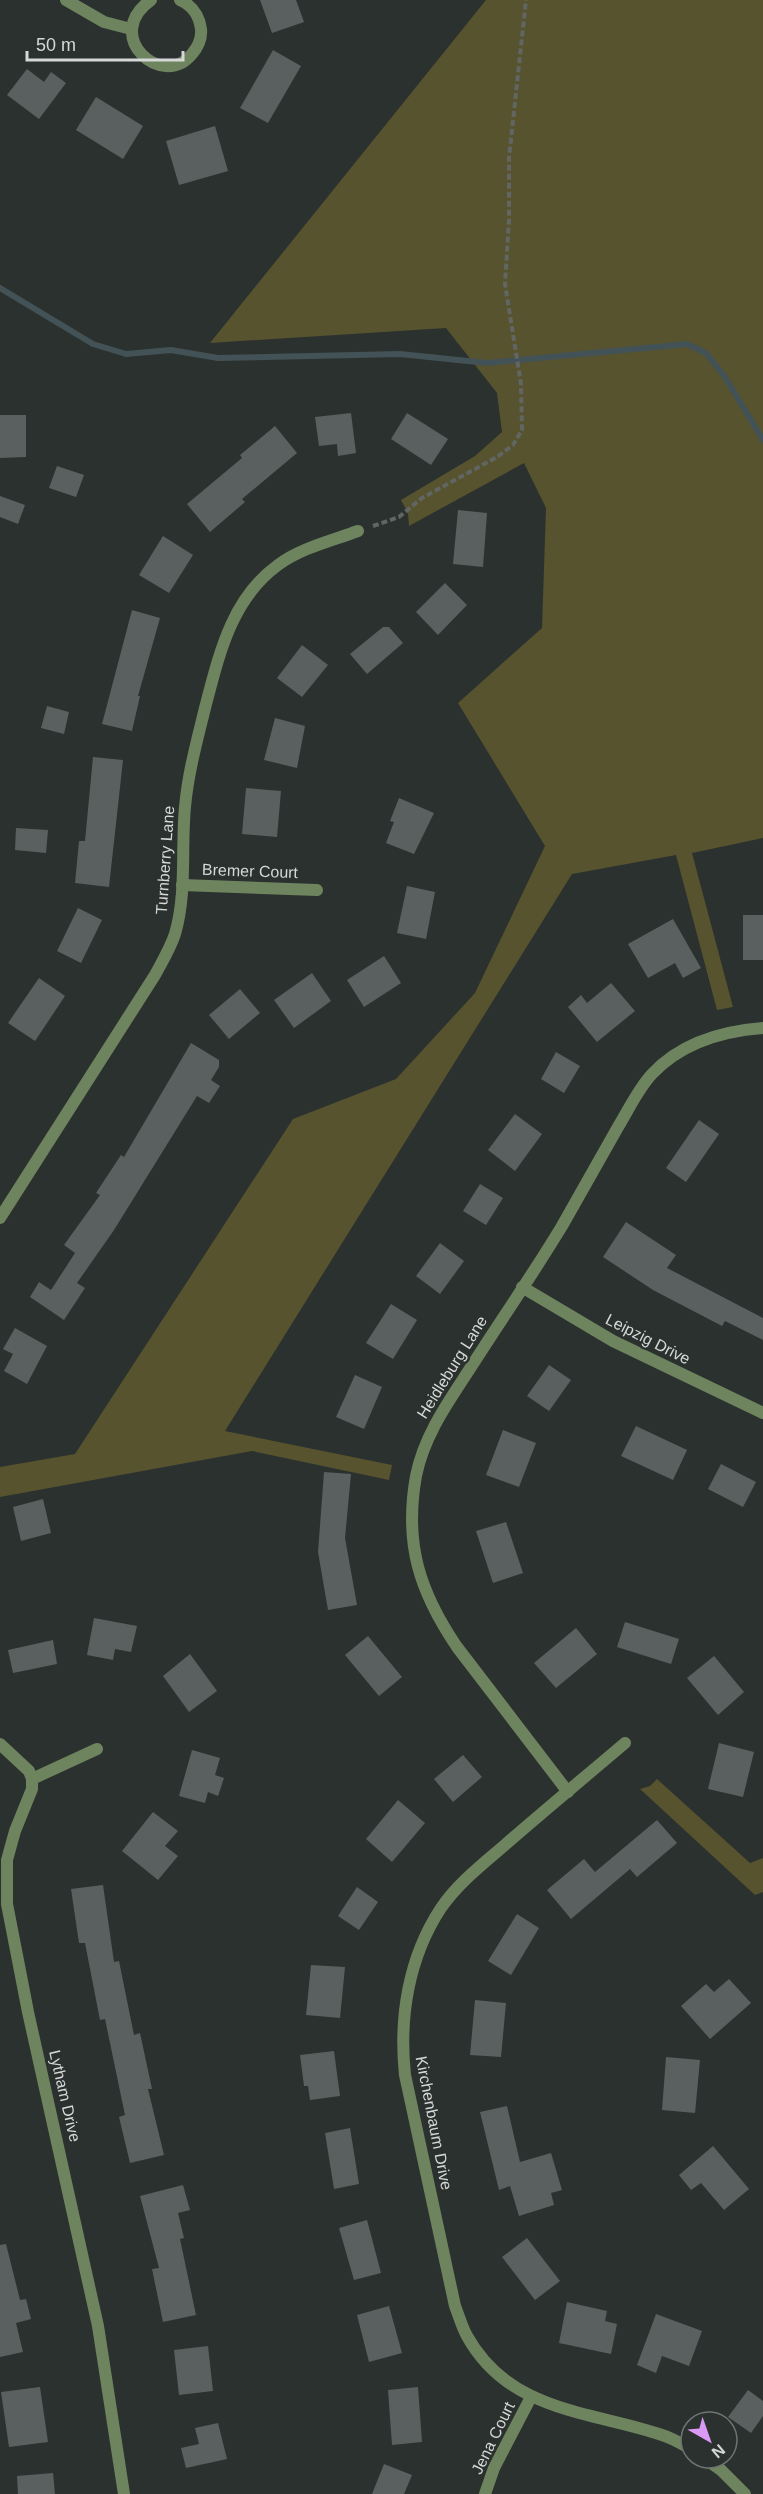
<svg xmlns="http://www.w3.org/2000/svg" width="763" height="2494" font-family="Arial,sans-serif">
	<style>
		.green { fill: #57532f }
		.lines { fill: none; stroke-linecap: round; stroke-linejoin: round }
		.stream { stroke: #435256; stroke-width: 6 }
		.building { fill: #59605f }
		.path { stroke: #616663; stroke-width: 4; stroke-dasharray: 6 3; stroke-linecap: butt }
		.street { stroke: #6e845f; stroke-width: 12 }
		.labels { text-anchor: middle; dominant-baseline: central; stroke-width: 5; stroke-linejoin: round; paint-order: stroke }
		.street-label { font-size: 16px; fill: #d5d8d7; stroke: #2b312e }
	</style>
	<rect width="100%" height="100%" fill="#2b312e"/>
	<g class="green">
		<path d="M486,0H763V838L692,853L733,1007L717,1010L676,855L572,874L225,1431L392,1465L389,1480L252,1451L0,1497V1467L75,1454L293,1119L396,1079L475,993L545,846L458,703L542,628L546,508L524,463L409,526L408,513L401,500L475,456L502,432L497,393L446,328L210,343Z"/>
		<path d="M657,1779L750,1863L763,1858V1892L755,1895L640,1789L650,1786Z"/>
	</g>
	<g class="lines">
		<path class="stream" d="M0,288L93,344L126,354L171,350L218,358L400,354L487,363L687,344L706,353L725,377L763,440"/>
	</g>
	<g class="building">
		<path d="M260,0H296L304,22L272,33Z"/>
		<path d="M273,50L301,66L268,123L240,108Z"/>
		<path d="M27,69L44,82L51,72L66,83L39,119L7,95Z"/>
		<path d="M96,97L143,126L123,159L76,130Z"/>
		<path d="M215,126L228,171L179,185L166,141Z"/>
		<path d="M351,413L356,453L338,456L337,444L319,446L315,417Z"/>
		<path d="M407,413L448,439L431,465L391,439Z"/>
		<path d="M0,415H26V457L0,458Z"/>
		<path d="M275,426L297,453L242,499L245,502L210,532L187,504L242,458L240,455Z"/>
		<path d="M57,466L84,475L76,497L49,488Z"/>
		<path d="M0,496L25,505L18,524L0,517Z"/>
		<path d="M458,510L487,513L483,567L453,564Z"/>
		<path d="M163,536L193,555L169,593L139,575Z"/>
		<path d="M445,583L467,605L438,635L416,612Z"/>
		<path d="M132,610L160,618L138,696H140L132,731L102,724Z"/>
		<path d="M383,627H389L403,643L367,674L350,654Z"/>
		<path d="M302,645L328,665L302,697L277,678Z"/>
		<path d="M47,706L69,712L64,734L41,728Z"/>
		<path d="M275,718L305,726L297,768L264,760Z"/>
		<path d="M93,757L123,760L109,887L75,883L79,841H85Z"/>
		<path d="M246,788L281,791L277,837L242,834Z"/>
		<path d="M399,798L434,813L414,854L386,843L394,822L390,821Z"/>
		<path d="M16,828L48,830L46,853L15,850Z"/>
		<path d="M407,886L435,892L426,939L397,933Z"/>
		<path d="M78,908L102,920L81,963L57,951Z"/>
		<rect x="743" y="915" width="20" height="45"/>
		<path d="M673,919L701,968L683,978L675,963L648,978L628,944Z"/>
		<path d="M384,956L401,983L364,1007L347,980Z"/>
		<path d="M312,973L331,1001L294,1028L274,1000Z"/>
		<path d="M39,978L65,996L35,1041L8,1023Z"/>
		<path d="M611,983L635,1011L597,1042L568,1007L581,995L587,1003Z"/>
		<path d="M240,989L260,1013L229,1039L209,1015Z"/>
		<path d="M191,1043L219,1060V1067L211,1080L220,1086L209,1103L197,1096L114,1230L77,1283L85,1288L64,1320L30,1297L39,1282L51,1290L75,1253L64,1245L100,1195L96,1193L121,1155L124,1157Z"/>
		<path d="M556,1052L580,1066L564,1093L541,1079Z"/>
		<path d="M515,1114L542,1134L515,1171L488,1150Z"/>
		<path d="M699,1120L719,1134L686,1182L666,1168Z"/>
		<path d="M480,1184L503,1198L486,1225L463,1211Z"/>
		<path d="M626,1222L676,1255L667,1268L763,1318V1340L725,1321L722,1326L653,1290L603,1257Z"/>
		<path d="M440,1243L464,1261L440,1294L416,1276Z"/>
		<path d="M391,1304L417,1320L393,1359L366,1343Z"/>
		<path d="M15,1328L47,1346L27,1384L4,1371L13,1354L3,1349Z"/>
		<path d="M549,1365L571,1380L549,1411L527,1396Z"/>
		<path d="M355,1375L382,1387L364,1429L336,1417Z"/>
		<path d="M636,1426L687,1450L673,1480L621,1456Z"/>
		<path d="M503,1430L536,1443L519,1487L486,1475Z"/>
		<path d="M721,1464L756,1482L743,1507L708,1489Z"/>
		<path d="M324,1472L351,1474L345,1538L357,1605L328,1610L318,1552Z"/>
		<path d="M43,1499L51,1533L21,1541L13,1507Z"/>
		<path d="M506,1522L523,1573L493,1583L476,1531Z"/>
		<path d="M94,1618L137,1626L131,1652L115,1649L113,1660L87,1655Z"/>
		<path d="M625,1622L679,1639L671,1664L617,1647Z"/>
		<path d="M576,1628L597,1654L556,1688L534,1663Z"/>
		<path d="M368,1636L402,1677L379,1696L345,1655Z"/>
		<path d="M53,1640L57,1664L13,1673L8,1650Z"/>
		<path d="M190,1654L217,1691L189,1712L163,1676Z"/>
		<path d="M714,1656L744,1692L718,1715L687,1678Z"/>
		<path d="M719,1743L754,1752L743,1797L708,1789Z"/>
		<path d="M192,1750L220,1758L215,1775L224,1778L218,1796L208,1792L205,1803L179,1796Z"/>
		<path d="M463,1755L482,1777L453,1802L434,1779Z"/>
		<path d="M398,1800L425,1823L392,1862L366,1839Z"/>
		<path d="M153,1812L178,1831L165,1846L178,1856L158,1880L122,1851Z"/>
		<path d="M657,1820L677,1843L637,1877L630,1869L571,1919L547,1890L584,1859L595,1872Z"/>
		<path d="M103,1885L114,1962L119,1961L134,2035L140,2033L152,2089H148L164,2155L130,2163L119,2117L125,2115L105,2019L100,2020L85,1943H79L71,1889Z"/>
		<path d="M357,1887L378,1902L359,1930L338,1916Z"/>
		<path d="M517,1914L539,1928L511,1975L488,1961Z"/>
		<path d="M311,1965L345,1967L340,2018L306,2015Z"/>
		<path d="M729,1979L751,2003L710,2039L681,2006L706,1984L714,1992Z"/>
		<path d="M475,2000L506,2003L501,2057L470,2055Z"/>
		<path d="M334,2051L340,2096L310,2100L308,2086H304L300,2055Z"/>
		<path d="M666,2057L700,2060L695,2113L662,2110Z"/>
		<path d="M507,2106L520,2162L551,2153L562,2190L551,2193L554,2205L519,2216L510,2186L499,2190L480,2112Z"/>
		<path d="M350,2128L359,2184L334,2189L325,2133Z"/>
		<path d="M713,2146L749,2189L724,2210L701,2183L691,2190L679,2175Z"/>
		<path d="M183,2185L190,2210L178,2213L184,2238L180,2239L196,2315L163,2322L152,2269L159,2268L140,2196Z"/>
		<path d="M367,2220L381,2273L354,2280L339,2228Z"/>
		<path d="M527,2238L560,2281L535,2300L502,2257Z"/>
		<path d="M6,2244L20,2300L26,2299L31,2319L16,2323L23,2352L0,2357V2245Z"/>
		<path d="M567,2302L607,2311L605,2321L617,2324L611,2354L559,2343Z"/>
		<path d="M389,2306L402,2353L369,2362L357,2315Z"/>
		<path d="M656,2314L702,2331L689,2366L662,2356L656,2373L637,2365Z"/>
		<path d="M208,2346L213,2391L179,2395L174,2350Z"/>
		<path d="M40,2387L48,2442L9,2447L1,2392Z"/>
		<path d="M418,2387L422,2442L392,2445L388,2390Z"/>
		<path d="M748,2390L763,2401V2416L751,2433L728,2417Z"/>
		<path d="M218,2423L227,2459L186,2468L181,2448L199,2444L195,2428Z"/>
		<path d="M384,2464L412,2475L404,2494H372Z"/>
		<path d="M53,2473L55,2494H18L17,2476Z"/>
	</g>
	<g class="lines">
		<path class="path" d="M373,526L399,517L422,498L497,457L513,445L522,430L521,384L505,284L509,220V158L526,0"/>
		<g class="street">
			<path d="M66,0L104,22L131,29"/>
			<path d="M151,0C101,35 162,91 192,54C198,47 202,39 201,29C199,15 193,6 180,0"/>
			<path d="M182,885L317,890"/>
			<path d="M0,1218L155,975C162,962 170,949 175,934C187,893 181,848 185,807C188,773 197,741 205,708C219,655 231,599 278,565C301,548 331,541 358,531"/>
			<path d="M522,1287L613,1341L763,1413"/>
			<path d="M625,1743C585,1777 545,1810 506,1844C483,1864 458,1883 441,1908C408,1958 399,2018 405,2075L455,2306C459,2316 462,2327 467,2336C509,2412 590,2411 662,2435C672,2438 682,2444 691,2449"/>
			<path d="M0,1744L29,1771L32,1779"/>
			<path d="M97,1749L32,1779V1789L15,1831L7,1860V1904L28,2012L98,2326L124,2494"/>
			<path d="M568,1792L457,1647C419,1591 404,1543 416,1476C424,1435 449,1401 471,1367C501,1320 533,1274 562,1226C581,1193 599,1160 618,1127C629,1109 638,1089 652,1074C681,1043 723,1031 763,1028"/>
			<path d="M704,2458L721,2470L745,2494"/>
			<path d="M485,2494L494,2468L531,2397"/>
		</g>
	</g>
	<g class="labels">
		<g class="street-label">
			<text transform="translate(165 860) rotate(-86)">Turnberry Lane</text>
			<text transform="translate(250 871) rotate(2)">Bremer Court</text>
			<text transform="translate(648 1339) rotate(27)">Leipzig Drive</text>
			<text transform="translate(452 1367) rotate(-58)">Heidleburg Lane</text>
			<text transform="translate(65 2096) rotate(77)">Lytham Drive</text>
			<text transform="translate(434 2123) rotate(79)">Kirchenbaum Drive</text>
			<text transform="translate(493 2438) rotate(-64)">Jena Court</text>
		</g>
	</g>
	<g transform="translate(709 2440) rotate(140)"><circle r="28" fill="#2b312e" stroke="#6f7472" stroke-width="1.5"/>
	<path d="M0-4.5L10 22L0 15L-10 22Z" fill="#db99f6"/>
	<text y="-9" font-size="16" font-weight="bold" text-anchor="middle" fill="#d5d8d7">N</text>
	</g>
	<path d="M27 51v9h156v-9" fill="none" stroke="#d5d8d7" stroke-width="3"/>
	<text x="36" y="51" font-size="18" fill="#d5d8d7" stroke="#2b312e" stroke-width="4.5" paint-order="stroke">50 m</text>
</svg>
